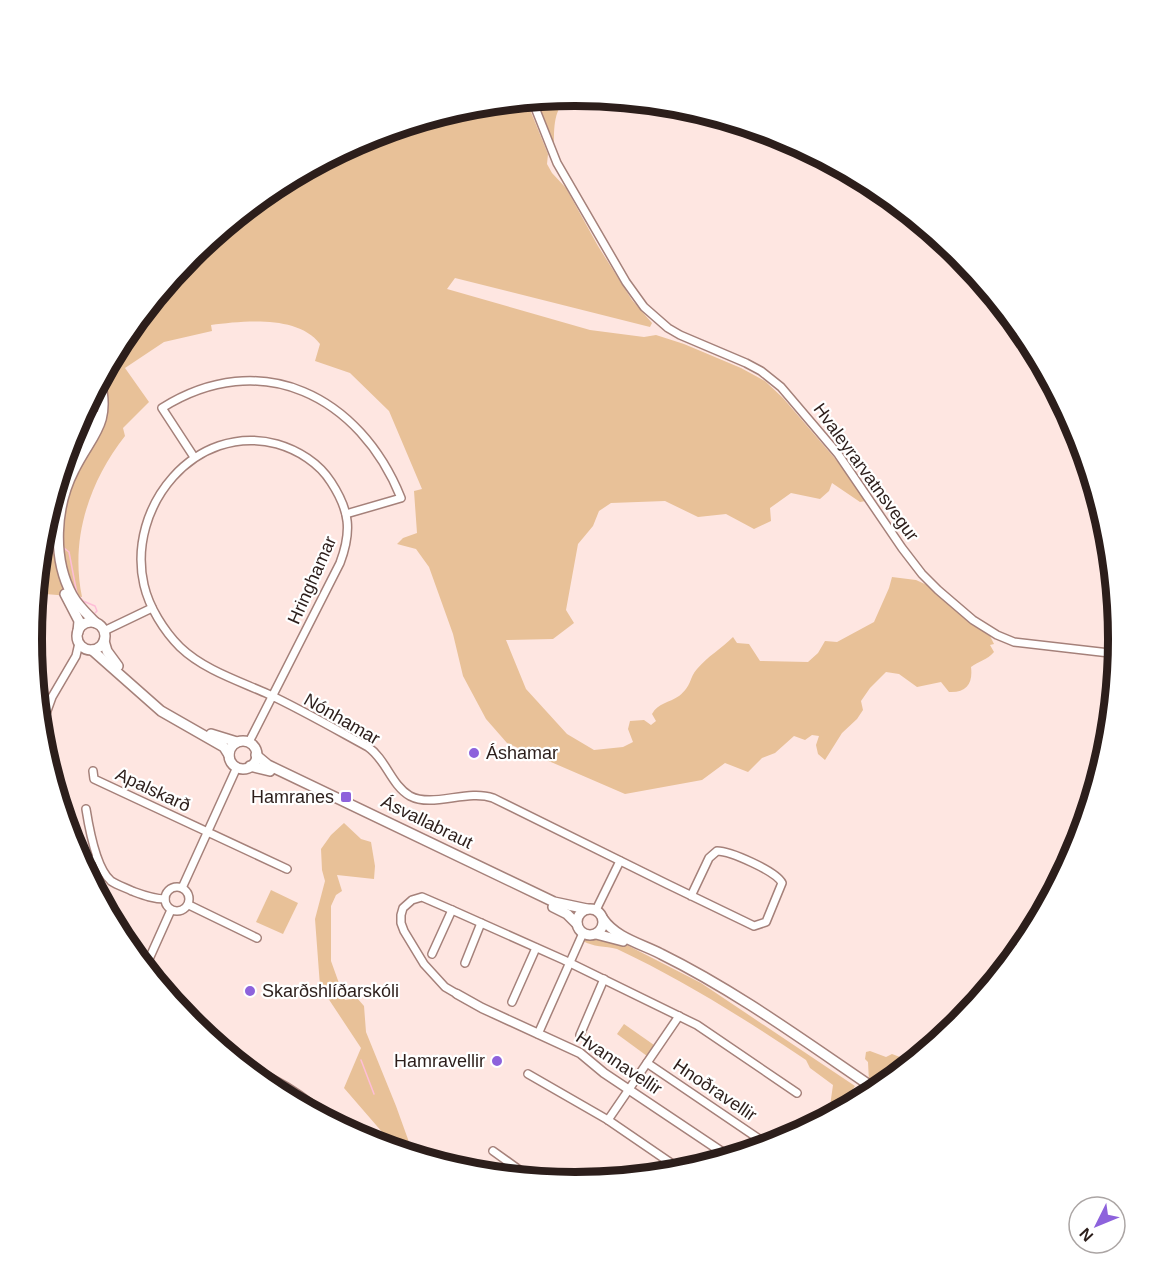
<svg xmlns="http://www.w3.org/2000/svg" width="1151" height="1279" font-family="Arial,sans-serif">
	<style>
		.green { fill: #e8c198 }
		.lines { fill: none; stroke-linecap: round; stroke-linejoin: round }
		.stream { stroke: #febdd7; stroke-width: 1.5 }
		.minor-casing { stroke: #a5817a; stroke-width: 10 }
		.tertiary-casing { stroke: #a5817a; stroke-width: 11 }
		.secondary-casing { stroke: #a5817a; stroke-width: 12 }
		.minor { stroke: #fff; stroke-width: 7 }
		.tertiary { stroke: #fff; stroke-width: 8 }
		.secondary { stroke: #fff; stroke-width: 9 }
		.poi-dot { fill: #8d62dc; stroke: #fff; stroke-width: 2 }
		.labels { text-anchor: middle; dominant-baseline: central; stroke-width: 4.5; stroke-linejoin: round; paint-order: stroke }
		.street-label { font-size: 18px; fill: #2c1e1b; stroke: #fff }
		.poi-label { font-size: 18px; fill: #2c1e1b; stroke: #fff; text-anchor: start }
		.rim { fill: none; stroke: #2c1e1b; stroke-width: 8 }
	</style>
	<rect width="100%" height="100%" fill="#fee6e1"/>
	<g class="green">
		<path d="M570,96C553,108 554,128 554,147L535,100Z"/>
		<path d="M526,100L548,154L547,164L552,173L566,188L598,246L632,300L652,323L650,327L455,278L447,289L590,330L644,337L656,335L684,344L741,368L765,381L783,398L838,462L866,501L860,502L832,483L829,491L820,499L791,493L770,508L771,521L754,529L726,514L698,517L665,501L611,503L599,511L593,526L578,544L566,610L574,623L553,639L506,640L526,689L567,734L594,750L623,747L633,742L628,729L630,721L644,720L651,725L656,721L652,714C658,703 669,703 679,696C692,686 689,678 697,669C708,656 721,649 733,637L737,643L749,644L760,661L808,662L818,653L825,641L837,642L874,622L889,588L892,577L916,580L927,585L950,606L990,636L994,644L990,645L994,652C987,660 979,661 971,667C973,683 967,693 949,692L941,682L917,687L899,674L886,672L870,688L861,701L863,710L857,719L842,733L825,760L818,754L816,745L819,736L812,735L805,740L794,736L775,753L762,758L748,772L725,763L702,780L625,794L507,743L486,719L463,676L453,634L429,567L416,549L397,544L403,538L417,533L414,491L422,489L389,411L350,373L315,361L320,344C298,315 244,321 211,325L212,331L164,342L125,368L149,402L123,428L125,436C89,482 70,539 82,597L45,594L37,585L42,533L73,431L123,337L191,255L274,187L368,137L470,106Z"/>
		<path d="M344,823L361,839L371,842L375,866L374,879L337,875L342,891L336,895L331,906V961L345,1000L357,998L364,1006L366,1032L396,1106L414,1156L393,1150L389,1140L344,1088L361,1048L320,986L315,919L325,881L322,870L321,849L331,835Z"/>
		<path d="M271,890L298,903L283,934L256,922Z"/>
		<path d="M599,937L621,942L701,983L855,1086L841,1106H830L833,1085L810,1068L806,1060C743,1018 685,981 617,949C605,946 593,947 583,941L588,938Z"/>
		<path d="M624,1024L654,1045L647,1056L617,1034Z"/>
		<path d="M870,1051L886,1057L892,1054L900,1057L908,1067L880,1090L869,1082L868,1062L865,1059L866,1052Z"/>
	</g>
	<g class="lines">
		<g class="stream">
			<path d="M64,548L69,552L77,594L83,601L95,606L97,611L95,613"/>
			<path d="M361,1060L374,1094"/>
		</g>
		<g class="minor-casing">
			<g id="minor">
				<path d="M532,100L557,163L626,282L644,307L668,328L680,335L746,363L761,371L781,387L838,454L902,548L922,574L938,590L973,620L997,635L1014,642L1118,654"/>
				<path d="M194,457L162,408C261,346 360,396 401,498L346,514"/>
				<path d="M104,631L152,608"/>
				<path d="M40,730L52,697L76,656L79,643"/>
				<path d="M249,742L340,563C352,531 350,511 331,482C319,463 298,450 277,444C195,422 126,507 144,585C149,607 164,631 180,647C204,670 239,681 268,694C302,710 335,729 368,747C386,759 391,785 410,796C433,808 467,789 493,798L667,884L754,926L766,922L782,883C776,871 730,851 717,851L709,858L691,896"/>
				<path d="M93,771L94,779L287,869"/>
				<path d="M86,809C89,828 96,868 111,881C117,885 126,888 132,891C143,895 153,899 165,899"/>
				<path d="M81,863L97,858"/>
				<circle cx="177" cy="899" r="12"/>
				<path d="M182,888L237,767"/>
				<path d="M189,905L257,938"/>
				<path d="M596,910L620,861"/>
				<path d="M432,954L452,910"/>
				<path d="M465,963L481,923"/>
				<path d="M145,968L171,910"/>
				<path d="M457,994L445,987L424,964L404,931L401,923V915L403,908L412,900L422,897L452,910L564,960L697,1025L797,1093"/>
				<path d="M512,1002L536,948"/>
				<path d="M538,1034L583,933"/>
				<path d="M580,1035L604,979"/>
				<path d="M236,1061C271,1077 305,1094 332,1123"/>
				<path d="M647,1063L765,1143"/>
				<path d="M528,1074L608,1120L684,1172"/>
				<path d="M608,1120L679,1016"/>
				<path d="M493,1151L532,1179"/>
			</g>
		</g>
		<g class="tertiary-casing">
			<path id="tertiary" d="M457,994L482,1008L580,1053L604,1073L731,1158"/>
		</g>
		<g class="secondary-casing">
			<g id="secondary">
				<path d="M79,449L91,430L96,416"/>
				<path d="M53,518L58,495L68,468"/>
				<path d="M65,594L79,621L78,632"/>
				<circle cx="91" cy="636" r="14"/>
				<path d="M96,623C87,614 78,606 72,595C52,558 55,507 74,470C91,435 111,425 100,381"/>
				<path d="M104,641L107,651L118,666"/>
				<path d="M92,650L161,711L224,747L229,755"/>
				<path d="M211,734L237,742"/>
				<circle cx="243" cy="755" r="14"/>
				<path d="M256,755L268,765L554,902L587,909"/>
				<path d="M250,766L270,771"/>
				<path d="M553,907L567,914L577,924"/>
				<circle cx="590" cy="922" r="13"/>
				<path d="M603,919C616,938 642,944 661,954C738,992 807,1043 878,1091"/>
				<path d="M596,934L623,941"/>
			</g>
		</g>
		<use href="#minor" class="minor"/>
		<use href="#tertiary" class="tertiary"/>
		<use href="#secondary" class="secondary"/>
	</g>
	<g class="poi-dot">
		<circle cx="474" cy="753" r="6"/>
		<rect x="340" y="791" width="12" height="12" rx="3"/>
		<circle cx="250" cy="991" r="6"/>
		<circle cx="497" cy="1061" r="6"/>
	</g>
	<g class="labels">
		<g class="street-label">
			<text transform="translate(866 472) rotate(54)">Hvaleyrarvatnsvegur</text>
			<text transform="translate(312 580) rotate(-66)">Hringhamar</text>
			<text transform="translate(342 719) rotate(30)">Nónhamar</text>
			<text transform="translate(153 790) rotate(25)">Apalskarð</text>
			<text transform="translate(427 822) rotate(26)">Ásvallabraut</text>
			<text transform="translate(619 1063) rotate(34)">Hvannavellir</text>
			<text transform="translate(715 1090) rotate(34)">Hnoðravellir</text>
		</g>
		<g class="poi-label">
			<text x="486" y="753">Áshamar</text>
			<text x="334" y="797" text-anchor="end">Hamranes</text>
			<text x="262" y="991">Skarðshlíðarskóli</text>
			<text x="485" y="1061" text-anchor="end">Hamravellir</text>
		</g>
	</g>
	<path d="M0 0H1151V1279H0ZM42 639a533 533 0 1 1 1066 0a533 533 0 1 1-1066 0Z" fill="#fff" fill-rule="evenodd"/>
	<path class="rim" d="M42 639a533 533 0 1 1 1066 0a533 533 0 1 1-1066 0Z"/>
	<g transform="translate(1097 1225) rotate(227)"><circle r="28" fill="#ffffff" stroke="#aba5a4" stroke-width="1.5"/>
	<path d="M0-4.5L10 22L0 15L-10 22Z" fill="#8d62dc"/>
	<text y="-9" font-size="16" font-weight="bold" text-anchor="middle" fill="#2c1e1b">N</text>
	</g>
</svg>
